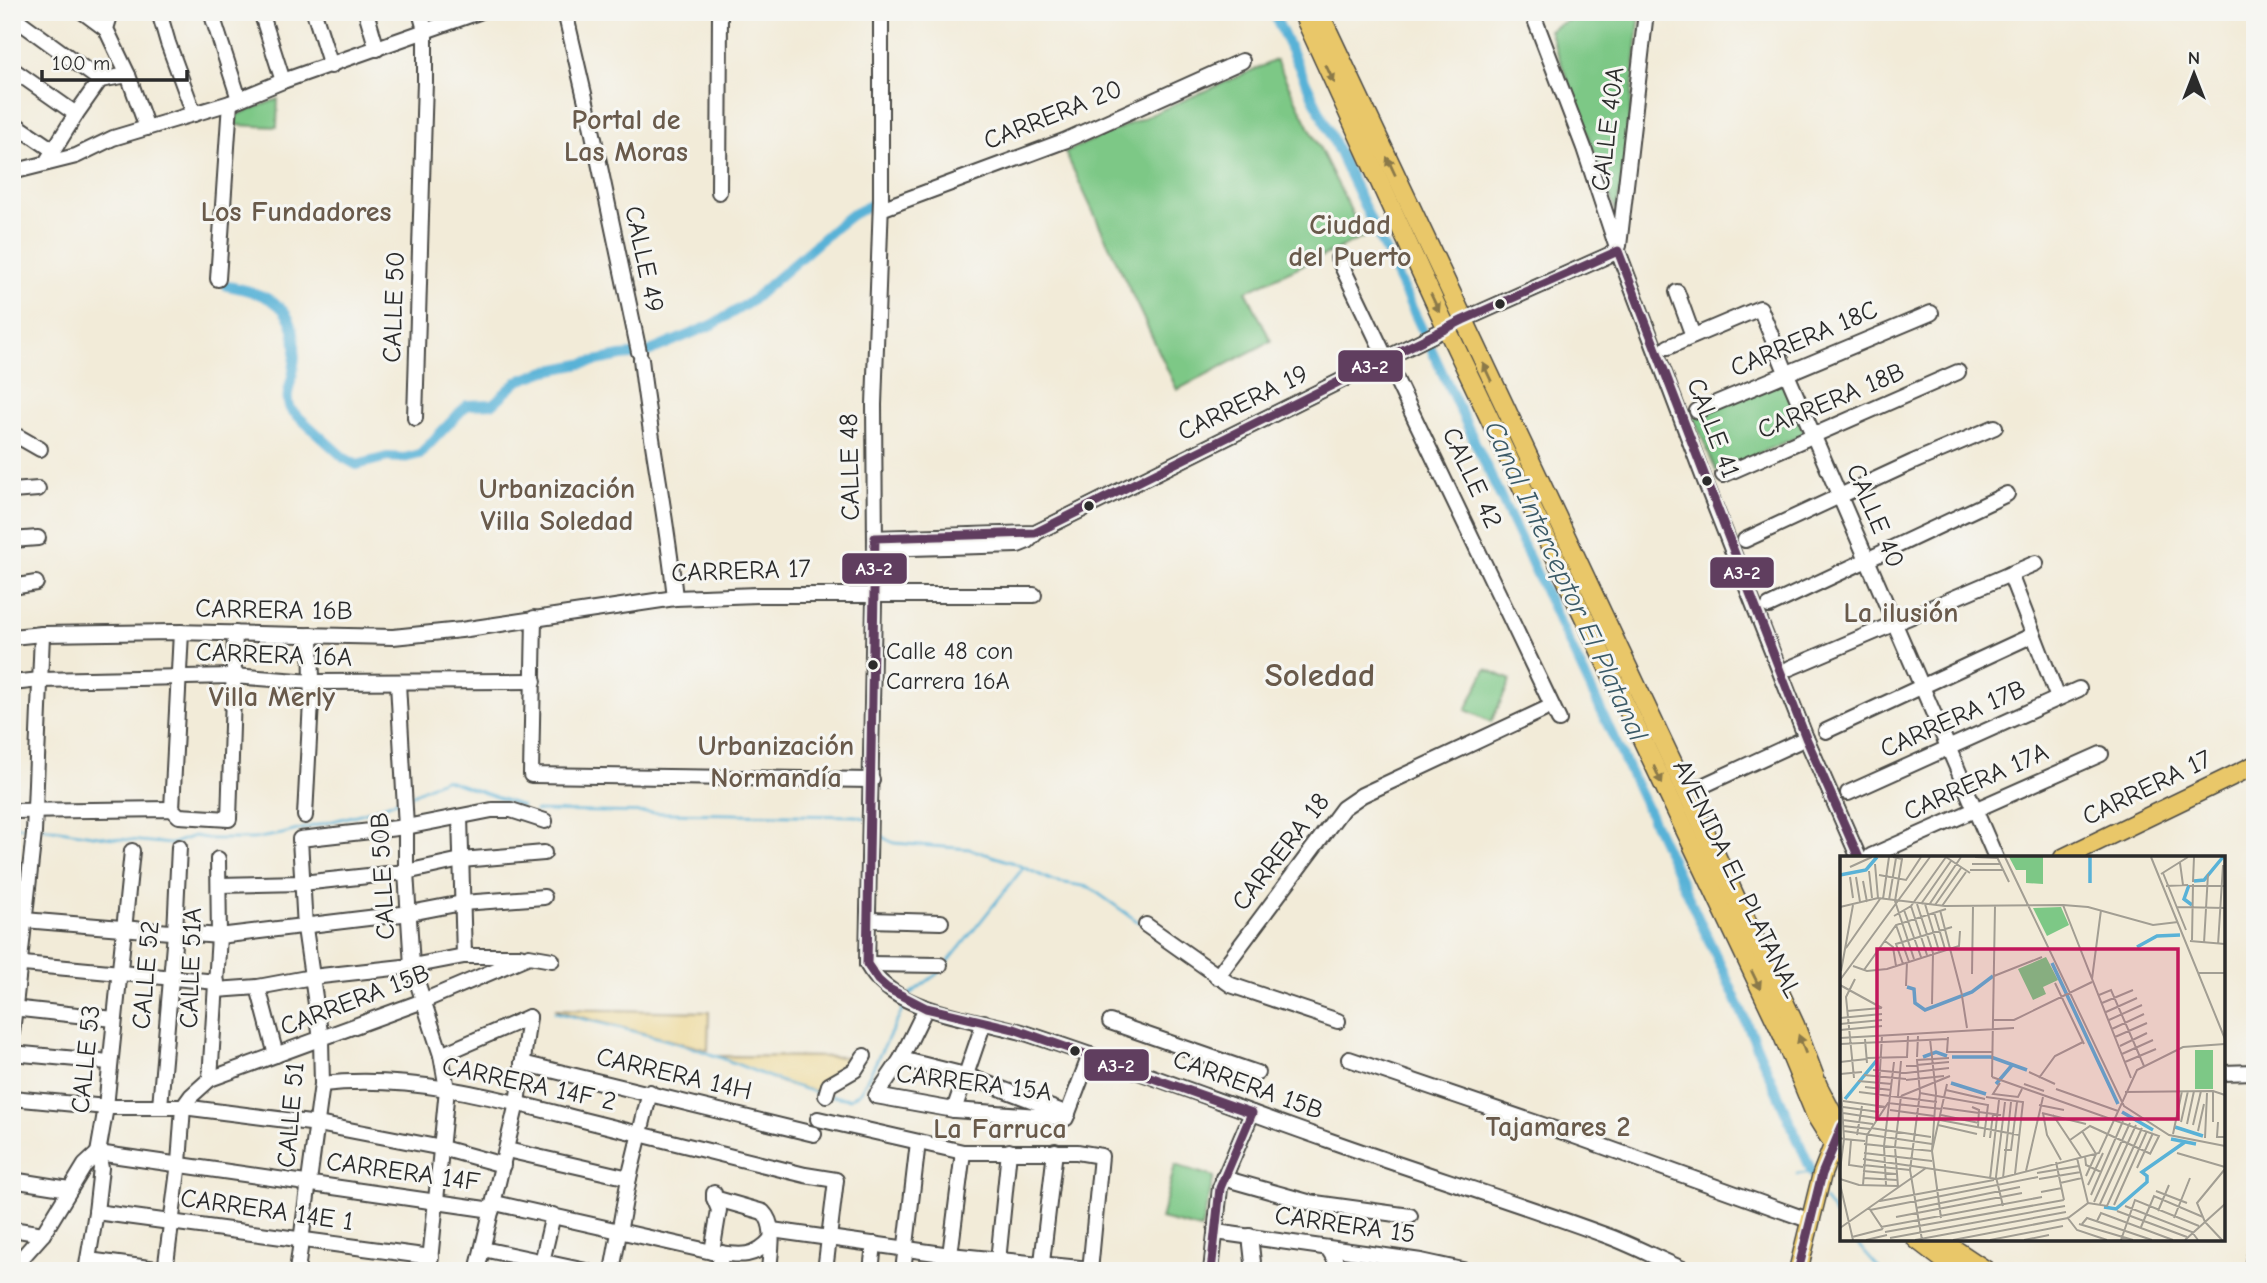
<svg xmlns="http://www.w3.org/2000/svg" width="2267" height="1283" font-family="'Comic Neue',sans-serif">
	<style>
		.green { fill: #7dc886; stroke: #547a58; stroke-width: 2 }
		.sand { fill: #eeda9e; stroke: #8c8264; stroke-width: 2 }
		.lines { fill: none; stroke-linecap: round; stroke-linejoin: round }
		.stream { stroke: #59b2d7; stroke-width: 2.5 }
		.canal { stroke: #59b2d7; stroke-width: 10 }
		.minor-casing { stroke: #494845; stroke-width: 18 }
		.major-casing { stroke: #494845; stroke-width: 21 }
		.minor { stroke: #fff; stroke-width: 14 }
		.major { stroke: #e9c769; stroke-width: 18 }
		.bus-1-casing { stroke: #f6f6f2; stroke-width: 14 }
		.bus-1 { stroke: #603e5f; stroke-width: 9 }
		.oneway { fill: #8a794a }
		.bus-dot { fill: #2b2b2b; stroke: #f6f6f2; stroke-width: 2.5 }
		.labels { text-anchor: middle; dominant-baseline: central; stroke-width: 6; stroke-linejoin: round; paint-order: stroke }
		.bus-label { font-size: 24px; fill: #2b2b2b; stroke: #f6f6f2; text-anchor: start }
		.street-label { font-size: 26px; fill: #2b2b2b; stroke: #f6f6f2 }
		.neighbourhood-label { font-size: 28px; font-weight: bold; fill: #695a4b; stroke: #f6f6f2 }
		.water-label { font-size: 28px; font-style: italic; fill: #3b5a67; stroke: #f6f6f2 }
		.district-label { font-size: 33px; font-weight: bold; fill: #695a4b; stroke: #f6f6f2 }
		.inset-river { fill: none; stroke: #59b2d7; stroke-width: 3.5 }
		.inset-road { fill: none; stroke: #a29e93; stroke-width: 2 }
		.view { fill: #c2185b; fill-opacity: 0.15; stroke: #c2185b; stroke-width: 3.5 }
		.inset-edge { fill: none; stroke: #2b2b2b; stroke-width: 3.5 }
		.line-badge { stroke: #f6f6f2; stroke-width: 2.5 }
		.badge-label { font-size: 19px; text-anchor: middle; font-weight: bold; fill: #fff }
	</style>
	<rect width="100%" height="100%" fill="#f6f6f2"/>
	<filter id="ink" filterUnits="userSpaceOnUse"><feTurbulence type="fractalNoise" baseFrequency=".0143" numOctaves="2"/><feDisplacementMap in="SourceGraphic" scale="14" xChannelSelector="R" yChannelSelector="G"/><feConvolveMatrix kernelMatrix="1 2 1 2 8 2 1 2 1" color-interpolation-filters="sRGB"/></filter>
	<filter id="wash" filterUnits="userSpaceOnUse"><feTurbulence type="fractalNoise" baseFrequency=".00686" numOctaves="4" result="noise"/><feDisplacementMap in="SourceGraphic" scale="28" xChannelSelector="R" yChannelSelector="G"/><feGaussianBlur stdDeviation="1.57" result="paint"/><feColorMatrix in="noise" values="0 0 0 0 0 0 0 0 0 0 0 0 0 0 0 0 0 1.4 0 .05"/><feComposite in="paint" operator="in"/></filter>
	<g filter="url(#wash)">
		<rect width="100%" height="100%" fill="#f2ebd8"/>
		<g class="green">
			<path d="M1584,12H1640L1624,170L1616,212L1549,30Z"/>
			<path d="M1276,60L1364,237L1246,291L1271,341L1177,390L1065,152Z"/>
			<path d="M278,99L277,127L235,125L236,115Z"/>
			<path d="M1782,379L1805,434L1716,471L1693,416Z"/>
			<path d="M1486,669L1511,680L1491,722L1466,710Z"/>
			<path d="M1175,1165L1214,1177L1201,1229L1161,1219Z"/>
		</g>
		<g class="sand">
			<path d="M556,1009L709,1012L708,1050L558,1011Z"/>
			<path d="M718,1056L861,1057L825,1094L783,1083Z"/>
		</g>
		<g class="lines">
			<g class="stream">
				<path d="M409,796L444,779L522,806"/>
				<path d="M535,811L856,816L864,818"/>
				<path d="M12,826L30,827"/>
				<path d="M40,827L119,839L171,844L194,836L211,839H253L282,834L364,813L399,800"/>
				<path d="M876,830L886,839L894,843L970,849L1014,863L1053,881L1089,887L1140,923"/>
				<path d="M945,966L1024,867"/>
				<path d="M910,994L941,971"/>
				<path d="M555,1012C602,1024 650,1034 696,1049C739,1063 779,1084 823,1094"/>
				<path d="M832,1096L850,1099L861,1091L906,1003"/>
				<path d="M1797,1174L1812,1172L1814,1177"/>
				<path d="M1824,1199L1842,1225"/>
				<path d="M1853,1239L1881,1271"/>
			</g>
			<g class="canal">
				<path d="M1273,12L1727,979L1812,1172"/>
				<path d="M227,286C280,295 303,314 293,372C291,385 284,396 290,409L344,458L357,465L387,457L404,458L420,454L467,405L493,404L518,381L546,371L621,356L643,354L714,324L750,302L837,226L851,215L871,205"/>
			</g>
		</g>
	</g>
	<g filter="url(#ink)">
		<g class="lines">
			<g class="minor-casing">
				<g id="minor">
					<path d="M83,12L106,29"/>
					<path d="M111,12L106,29L128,75L147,128"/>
					<path d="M159,12L168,43L194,114"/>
					<path d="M211,12L239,99"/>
					<path d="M261,12L283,81"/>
					<path d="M314,12L331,66"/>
					<path d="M366,12L377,49"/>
					<path d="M565,12L589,115L639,352"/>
					<path d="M1532,12L1584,148L1618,251L1703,476L1806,738L1859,858"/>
					<path d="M12,16L100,80L128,75"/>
					<path d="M12,69L76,114"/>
					<path d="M12,122L53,150"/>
					<path d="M47,161L76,114L100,80"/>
					<path d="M12,172L76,156L113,138L230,103L283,81L479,12"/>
					<path d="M719,192L720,12"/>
					<path d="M881,209L1064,141L1242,61"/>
					<path d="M1619,246L1646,12"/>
					<path d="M1338,258L1559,720"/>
					<path d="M218,279L230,103"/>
					<path d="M1677,292L1693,336"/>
					<path d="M1668,347L1760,308L1786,372L1996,858"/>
					<path d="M641,359C650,439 667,518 675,598"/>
					<path d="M1697,411L1931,313"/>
					<path d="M415,418L425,81V30L420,12"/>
					<path d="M12,433L40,449"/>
					<path d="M1723,475L1958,372"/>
					<path d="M12,491L38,489"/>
					<path d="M875,538L1035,533L1463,320L1618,251"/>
					<path d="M12,540L38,538"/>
					<path d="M1745,540L1913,462L1995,427"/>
					<path d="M875,549L1018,545L1028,541L1035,534"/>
					<path d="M2010,574L2058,698"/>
					<path d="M12,587L36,583"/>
					<path d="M1769,606L2007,494"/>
					<path d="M534,618L531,775L872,780"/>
					<path d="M12,637L42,634L173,632L393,637L461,630L675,598L758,595H1034"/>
					<path d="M1790,668L2036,563"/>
					<path d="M12,683L40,680L233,676L312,682L534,681"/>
					<path d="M398,683L406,827V872L412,966L441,1055L447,1089L429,1271"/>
					<path d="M1826,731L2033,635"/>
					<path d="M1687,793L1806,738"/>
					<path d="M1848,793L2079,689"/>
					<path d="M172,809L181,632"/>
					<path d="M12,811L172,809L179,816L229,819L235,633"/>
					<path d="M305,816L312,682L311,635"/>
					<path d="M460,817L464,956"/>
					<path d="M1871,856L2101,754"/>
					<path d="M219,885L302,883L406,872L461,860L544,853"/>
					<path d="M12,919L219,936L410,913L462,903L544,897"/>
					<path d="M869,920L941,922"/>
					<path d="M1146,925L1231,985L1338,1021"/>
					<path d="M13,963L217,982"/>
					<path d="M867,964L875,549L874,405L881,200V12"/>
					<path d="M867,964C894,1015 979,1018 1028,1034C1129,1067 1228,1105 1328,1140C1420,1173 1513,1201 1605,1235C1633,1245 1660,1260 1688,1271"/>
					<path d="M867,964L940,965"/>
					<path d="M1217,977L1343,808L1362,795L1552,706"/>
					<path d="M258,987L276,1055"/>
					<path d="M216,990L258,987L312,977L412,966L464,956H520"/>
					<path d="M12,1008L114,1019"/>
					<path d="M926,1008L901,1059L876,1096L954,1110L1066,1118L1090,1055"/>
					<path d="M1110,1022L1257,1073"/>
					<path d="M12,1033L34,833L42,634"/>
					<path d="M12,1053L109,1062"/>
					<path d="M441,1055L529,1017"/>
					<path d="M901,1059L965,1075L1068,1114"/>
					<path d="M1349,1059L1566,1133L1811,1221"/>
					<path d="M522,1063L814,1134"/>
					<path d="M2223,1073L2255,1072"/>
					<path d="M210,1079L219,936L218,859"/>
					<path d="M322,1084C410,1074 498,1098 583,1120C657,1138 731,1157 805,1175L836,1180L825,1271"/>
					<path d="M826,1095L829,1085L855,1070L864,1056"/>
					<path d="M12,1098L106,1107H183L318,1124L442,1148L503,1165"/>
					<path d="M160,1106L175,933L179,847"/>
					<path d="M954,1110L984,1022"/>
					<path d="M818,1119L963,1152H1077L1101,1156L1090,1271"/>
					<path d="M507,1150L629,1178"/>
					<path d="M1223,1178L1308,1202L1410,1216"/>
					<path d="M12,1180L69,1189"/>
					<path d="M714,1193V1198L763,1212C777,1226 770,1252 769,1271"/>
					<path d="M495,1203L712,1252C736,1255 754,1260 771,1239"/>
					<path d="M96,1212L431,1257"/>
					<path d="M12,1229L43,1234"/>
					<path d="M772,1230L950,1255L1090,1269"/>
					<path d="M1216,1232L1421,1261L1467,1271"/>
					<path d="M1250,1236L1254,1271"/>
					<path d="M483,1249L586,1271"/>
					<path d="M1329,1250L1342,1271"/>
					<path d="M712,1252L719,1210L714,1198"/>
					<path d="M88,1260L165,1270"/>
					<path d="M542,1262L553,1215"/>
					<path d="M12,1269L43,1234L85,1165L98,1153L492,1210"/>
					<path d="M86,1271L96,1212L101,1168L98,1153L106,1107L132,851"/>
					<path d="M165,1271L179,1163L183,1107L191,1096L210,1079L423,1001L529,956L552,960"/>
					<path d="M297,1271L322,1084L321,1039L305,928L300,839L406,827L492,810H511L545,821"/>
					<path d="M477,1271L517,1103L529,1017"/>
					<path d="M612,1271L629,1178L650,1092"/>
					<path d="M718,1271L722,1253"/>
					<path d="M871,1271L874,1244"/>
					<path d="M903,1271L918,1142"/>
					<path d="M948,1271L963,1152"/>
					<path d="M997,1271L1009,1151"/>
					<path d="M1041,1271L1055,1151"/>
					<path d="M1211,1271L1220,1188L1252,1113"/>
					<path d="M2251,1271L2255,1254"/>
				</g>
			</g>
			<g class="major-casing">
				<g id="major">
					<path d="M1302,12L1447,329L1783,1036L1816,1116L1842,1158"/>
					<path d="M1319,12L1687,793L1795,1025L1818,1086L1842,1132"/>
					<path d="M2063,858L2255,765"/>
					<path d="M1916,1239L1958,1271"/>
					<path d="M1939,1239L1987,1271"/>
					<path d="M1798,1271L1822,1174L1836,1138"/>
				</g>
			</g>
			<use href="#minor" class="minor"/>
			<use href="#major" class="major"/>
			<g class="bus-1-casing">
				<g id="bus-1">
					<path d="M1211,1271L1220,1188L1252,1113L1014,1029L926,1008L887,988L878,980L867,964L875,538L1035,533L1463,320L1618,251L1806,738L1859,858"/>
					<path d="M1798,1271L1822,1174L1842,1126"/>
				</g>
			</g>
			<use href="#bus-1" class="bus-1"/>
		</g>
		<defs><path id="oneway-solid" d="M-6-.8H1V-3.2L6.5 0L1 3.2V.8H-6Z" transform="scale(1.75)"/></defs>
		<g class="oneway">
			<use href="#oneway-solid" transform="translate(1330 74) rotate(65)"/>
			<use href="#oneway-solid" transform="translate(1391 166) rotate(-115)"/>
			<use href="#oneway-solid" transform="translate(1435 303) rotate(65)"/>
			<use href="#oneway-solid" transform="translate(1487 372) rotate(-115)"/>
			<use href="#oneway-solid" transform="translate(1658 775) rotate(65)"/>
			<use href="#oneway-solid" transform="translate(1756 980) rotate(64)"/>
			<use href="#oneway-solid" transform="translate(1802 1044) rotate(-111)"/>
		</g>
	</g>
	<g class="bus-dot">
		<circle cx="1500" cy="304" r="6"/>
		<circle cx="1707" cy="481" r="6"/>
		<circle cx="1089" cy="506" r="6"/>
		<circle cx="873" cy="665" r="6"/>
		<circle cx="1075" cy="1051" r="6"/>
	</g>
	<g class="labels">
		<g class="bus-label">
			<text x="886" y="651">Calle 48 con<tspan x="886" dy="30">Carrera 16A</tspan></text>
		</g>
		<g class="street-label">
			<text transform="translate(1053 115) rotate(-22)">CARRERA 20</text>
			<text transform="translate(1608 129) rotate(-83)">CALLE 40A</text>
			<text transform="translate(644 259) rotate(78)">CALLE 49</text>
			<text transform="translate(394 307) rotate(-88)">CALLE 50</text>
			<text transform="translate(1804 339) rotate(-23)">CARRERA 18C</text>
			<text transform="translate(1831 401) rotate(-23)">CARRERA 18B</text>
			<text transform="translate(1243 403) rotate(-26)">CARRERA 19</text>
			<text transform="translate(1713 428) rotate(69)">CALLE 41</text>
			<text transform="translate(850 467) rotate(-91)">CALLE 48</text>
			<text transform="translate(1472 478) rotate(65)">CALLE 42</text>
			<text transform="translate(1875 516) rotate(67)">CALLE 40</text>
			<text transform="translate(741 571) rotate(-2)">CARRERA 17</text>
			<text transform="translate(274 610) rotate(1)">CARRERA 16B</text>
			<text transform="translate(274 655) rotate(2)">CARRERA 16A</text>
			<text transform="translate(1953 719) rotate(-24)">CARRERA 17B</text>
			<text transform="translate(1976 782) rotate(-24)">CARRERA 17A</text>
			<text transform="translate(2147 788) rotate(-26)">CARRERA 17</text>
			<text transform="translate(1281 852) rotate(-52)">CARRERA 18</text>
			<text transform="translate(383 876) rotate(-93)">CALLE 50B</text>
			<text transform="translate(1737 879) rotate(64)">AVENIDA EL PLATANAL</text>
			<text transform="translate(191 968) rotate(-88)">CALLE 51A</text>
			<text transform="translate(146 975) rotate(-85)">CALLE 52</text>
			<text transform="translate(355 1000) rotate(-21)">CARRERA 15B</text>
			<text transform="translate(86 1059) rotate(-84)">CALLE 53</text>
			<text transform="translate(674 1074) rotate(13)">CARRERA 14H</text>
			<text transform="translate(974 1083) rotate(7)">CARRERA 15A</text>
			<text transform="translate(529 1084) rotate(12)">CARRERA 14F 2</text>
			<text transform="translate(1248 1085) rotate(20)">CARRERA 15B</text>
			<text transform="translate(291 1115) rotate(-85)">CALLE 51</text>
			<text transform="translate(403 1172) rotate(8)">CARRERA 14F</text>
			<text transform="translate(267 1210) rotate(8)">CARRERA 14E 1</text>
			<text transform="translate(1345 1225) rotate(8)">CARRERA 15</text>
		</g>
		<g class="neighbourhood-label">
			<text x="626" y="120">Portal de<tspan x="626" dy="32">Las Moras</tspan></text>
			<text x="296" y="212">Los Fundadores</text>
			<text x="1350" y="225">Ciudad<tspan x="1350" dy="32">del Puerto</tspan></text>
			<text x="557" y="489">Urbanización<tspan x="557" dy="32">Villa Soledad</tspan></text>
			<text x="1901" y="613">La ilusión</text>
			<text x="272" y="697">Villa Merly</text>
			<text x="776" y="746">Urbanización<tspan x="776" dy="32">Normandía</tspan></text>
			<text x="1558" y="1127">Tajamares 2</text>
			<text x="1000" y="1129">La Farruca</text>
		</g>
		<g class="water-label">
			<text transform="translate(1566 581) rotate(65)">Canal Interceptor El Platanal</text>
		</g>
		<g class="district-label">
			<text x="1320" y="675">Soledad</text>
		</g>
	</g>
	<g transform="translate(1840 856)">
		<rect width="385" height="385" fill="#f2ebd8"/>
		<path d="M169,1H203V28L186,27V14H176ZM221,51L229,69L207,80L193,52ZM206,101L218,124L203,131L206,138L193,144L178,113ZM355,194H373V233H355Z" fill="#7dc886"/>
		<path class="inset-river" d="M0,19L26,14L37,1M354,25L364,24L383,1M250,27V1M349,29L344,43L352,49M297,91L317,80L340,79M212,107L278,248M67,131L74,133L75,147L85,154L132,136L153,120M83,201L96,196L107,200M112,201H151L187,214M111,227L146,238M156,228L173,208M5,243L37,204M282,256L313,274M335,271L363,280M331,283L356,288M264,351L276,353L307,326V320L302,316L345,286"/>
		<path class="inset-road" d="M53,1L62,3L55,45L74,103M135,1L157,2M157,1L169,26M165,1L284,250L329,279L385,290M311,1L385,183M340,7L343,29M35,8L38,42M132,8H161M10,11L32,1M130,14H164M29,15L32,42M323,17L346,74M321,18L348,1M39,19L66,24L81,1M10,21L13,42M16,21L20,46M23,25L27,46M353,26L354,1M326,30L348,29M349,30H385M43,43L49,1M49,44L56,2M77,48L93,97L92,148M81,48L111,5M85,48L99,95M89,49L121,1M95,49L121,12M223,49L291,222M71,50L87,99M102,50L126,16M0,51L38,42L105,50L223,49L248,51L313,69L338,66M337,51L385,52M64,54L81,101M100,54L122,139M94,56L105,93M54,60L71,50L106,1L130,17M56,69L69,106M352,84L353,28M45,85L53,91L56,110M350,85L385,88M364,87L368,18M378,89L383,9M6,92L40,43M63,108L56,88L112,71M13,110L27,115L47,113L119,90L120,75M24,114L56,69L106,53M1,115L13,49M358,117H385M132,118L133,50M154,120L202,101M252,123L261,54M0,124L90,1M215,127L244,188M0,129L42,152M66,130L67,106M259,139L271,134L304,210M122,140L127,172M262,147L293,134M7,155L41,152M266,156L297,142M0,162L42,158M153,164H174L252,126M269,164L302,149M0,168L42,164M272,173L304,158M0,174L42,170M108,181L107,196H153M275,181L307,167M0,182L174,172M25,183L27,207M90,183L96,237L92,295M0,188L108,183M280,190L307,177M282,198L313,184M77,201L78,180M27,202L67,201L68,180M0,206L27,203M285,206L316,193M66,210L109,206M33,214L66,217L109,212M0,216L4,283L25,285M189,216L215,228M0,218L22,216M24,219L66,223M152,221L319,280L310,298M152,221L155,50M14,222L6,141L15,123M199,222L215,200L243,186M66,224L104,220M18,225L52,228M160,227L153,238L178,241L182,233M184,228L204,235M25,231L51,234M216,233L278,255M106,234L145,243M19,236L97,246M285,236L373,235L385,239M80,237L148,249L144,281M58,240L61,205M61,240L110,220M146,241L183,246L175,318M3,245L46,251M199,249L224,254M3,251L39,256M132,251L139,254L138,271M103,252L139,257M50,254L94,260M139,256L161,259M3,257L36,262M202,257L246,268M203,257L207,279L221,304M101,259L139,267M213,259L241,301M37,263L42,180M3,264L33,268M100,264L179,279M341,266L348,235M373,266V235M378,266L377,281H384M347,268L354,235M98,269L137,278M353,269L361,235M3,270L30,273M31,272L91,281M4,275L92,288M242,275L256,298M358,275L364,248M333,278L342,235M17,279L22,250M0,282L4,283L0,314M150,282L153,258M365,282L367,237M11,284L9,309L23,311M230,284L250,270L311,298M24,288L92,295M164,294H171L177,246M24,297L92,305M337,297L385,311M245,300L246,309L261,316M23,303L86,312M216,306L224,344M23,309L70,314M297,312L313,277M23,315L56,318M186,315L203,241M197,317L239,310M246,320L256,298M23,322L57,324M163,322L171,246M0,323L19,329L58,330M150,323L159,244M199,323L241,316M220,327L242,322M0,328L13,384M23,329L27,279L48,247L102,253M46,329L44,290L54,206M248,329L263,297M58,331L55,291L61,240M316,335L347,347M201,336L222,332M251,339L283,265M40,345L154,324M254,346L290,267M248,347L267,350L302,272M260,348L296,269M274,349L307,275M163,350L156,321L165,246M285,350L352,376L358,384M29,352L43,373M76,352L180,331M30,354L198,321M277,355L347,381M318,355L329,329M56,361L182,337M227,361L237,374L267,384M101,362L92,295L107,228M334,362L350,322M257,365L261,357L333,384M239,368L293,384M242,368L247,362L312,384M41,371L202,341M301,371L314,340L363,361M0,372L86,312L157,323L259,297L297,214L343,191L385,188M45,376L224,344M12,381L43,373M50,382L225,350M26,384L47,379M75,384L226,356M82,384L70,314L80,237L77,204L109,202M113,384L228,362L248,347L237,302M150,384L223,370M184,384L209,379M281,384L295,344L359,370M345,384L385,348M382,384L365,366L357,347L385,313"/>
		<path class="view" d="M37,93H338V263H37Z"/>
		<rect width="385" height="385" class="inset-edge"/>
	</g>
	<g class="line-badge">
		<rect x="1337" y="349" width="67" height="34" rx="7" fill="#603e5f"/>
		<rect x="841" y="552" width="67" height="33" rx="7" fill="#603e5f"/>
		<rect x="1709" y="556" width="66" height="33" rx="7" fill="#603e5f"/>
		<rect x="1083" y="1048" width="67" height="34" rx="7" fill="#603e5f"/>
	</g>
	<g class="badge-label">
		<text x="1370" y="373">A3-2</text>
		<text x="874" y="575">A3-2</text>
		<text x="1742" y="579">A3-2</text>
		<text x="1116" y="1072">A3-2</text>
	</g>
	<rect width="2267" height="1283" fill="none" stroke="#f6f6f2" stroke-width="42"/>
	<g transform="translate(2194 74)" stroke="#f6f6f2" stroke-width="5" paint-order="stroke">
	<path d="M0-5L12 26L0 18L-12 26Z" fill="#2b2b2b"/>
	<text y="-10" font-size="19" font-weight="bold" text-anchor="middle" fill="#2b2b2b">N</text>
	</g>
	<path d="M42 70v10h145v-10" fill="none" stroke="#2b2b2b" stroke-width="3.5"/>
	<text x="52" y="70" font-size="21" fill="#2b2b2b" stroke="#f6f6f2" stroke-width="5" paint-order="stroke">100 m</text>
</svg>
